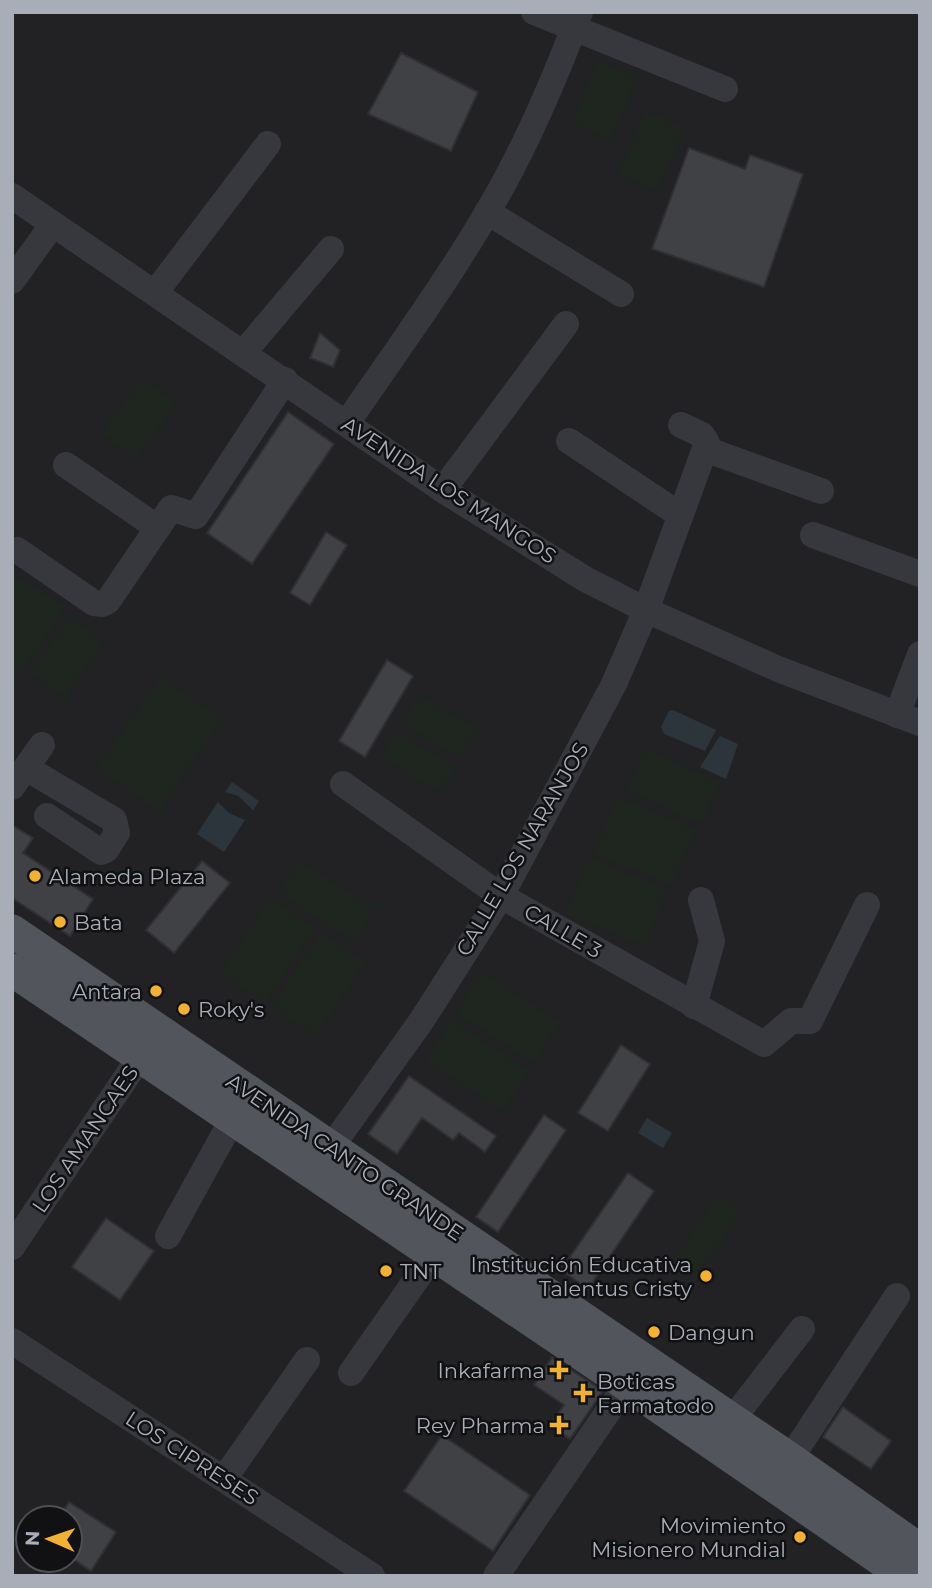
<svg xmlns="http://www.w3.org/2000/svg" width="932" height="1588" font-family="Montserrat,sans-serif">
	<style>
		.built { fill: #222225; fill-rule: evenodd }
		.green { fill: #1e261f }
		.water { fill: #2c353c }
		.building { fill: #404145; stroke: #303034; stroke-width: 2 }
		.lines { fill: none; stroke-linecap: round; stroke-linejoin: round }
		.minor { stroke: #37383d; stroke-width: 26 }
		.major { stroke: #53555c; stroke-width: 33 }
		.poi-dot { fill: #f2b134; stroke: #111113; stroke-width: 2.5 }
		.labels { text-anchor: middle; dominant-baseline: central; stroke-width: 5; stroke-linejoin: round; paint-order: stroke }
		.street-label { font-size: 21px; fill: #a8adb8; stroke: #111113 }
		.poi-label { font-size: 21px; fill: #a8adb8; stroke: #111113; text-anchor: start }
	</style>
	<rect width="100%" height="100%" fill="#161618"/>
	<path class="built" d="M12,12H920V1576H12ZM28,1518H70V1560H28Z"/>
	<g class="green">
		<path d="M599,60L637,77L610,140L571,123Z"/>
		<path d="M646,111L684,128L656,191L618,174Z"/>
		<path d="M142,378L176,403L136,459L102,434Z"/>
		<path d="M12,572L65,608L12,686Z"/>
		<path d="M71,617L104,642L64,697L30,672Z"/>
		<path d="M160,677L222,719L159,811L97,768Z"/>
		<path d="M419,695L477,729L459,758L402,723Z"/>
		<path d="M397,732L455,766L439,792L382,758Z"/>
		<path d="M644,749L720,782L702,824L626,790Z"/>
		<path d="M617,797L695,829L672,885L594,853Z"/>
		<path d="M589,857L667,890L645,946L566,914Z"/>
		<path d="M299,861L375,909L354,942L279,893Z"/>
		<path d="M271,898L315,928L265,1003L221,973Z"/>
		<path d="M321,932L365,962L315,1036L271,1006Z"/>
		<path d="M483,972L560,1023L533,1063L456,1012Z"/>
		<path d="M452,1020L529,1071L503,1111L426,1060Z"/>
		<path d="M718,1196L741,1211L697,1275L674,1260Z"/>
	</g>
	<g class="water">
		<path d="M673,710L716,730L705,751L664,734L661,727L669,711Z"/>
		<path d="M720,736L738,744L726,779L700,767Z"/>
		<path d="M232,782L259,801L253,810L238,796L225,792Z"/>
		<path d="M218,802L229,813L245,820L224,852L197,834Z"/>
		<path d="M647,1118L672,1133L663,1148L638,1133Z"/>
	</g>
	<g class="building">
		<path d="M401,53L478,92L451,151L368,114Z"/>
		<path d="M689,148L745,169L750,155L803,174L764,287L652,249Z"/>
		<path d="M320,333L340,350L333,367L310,358Z"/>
		<path d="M288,412L334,444L252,564L207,533Z"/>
		<path d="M326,532L347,545L310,605L290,593Z"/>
		<path d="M387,660L413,676L365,757L339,741Z"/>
		<path d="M12,825L33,838L23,853L93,899L70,936L12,898Z"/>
		<path d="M202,861L230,883L174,953L146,930Z"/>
		<path d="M621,1045L650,1064L608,1131L578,1113Z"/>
		<path d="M409,1076L496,1136L485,1152L459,1133L453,1140L422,1118L397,1154L368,1134Z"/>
		<path d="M544,1115L566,1130L498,1232L476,1217Z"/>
		<path d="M628,1173L654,1191L588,1289L561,1270Z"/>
		<path d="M106,1218L154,1251L120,1300L72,1267Z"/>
		<path d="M552,1357L603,1391L570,1439L550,1425L564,1405L534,1385Z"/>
		<path d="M843,1407L891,1441L871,1469L823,1437Z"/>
		<path d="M442,1435L530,1495L493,1551L404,1491Z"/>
		<path d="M69,1502L116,1532L91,1571L70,1557V1518H59Z"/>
	</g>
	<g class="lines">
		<g class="minor">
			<path d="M534,12L725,89"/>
			<path d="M12,196L443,490L585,579L646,610L778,669L920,723"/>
			<path d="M487,212L621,294"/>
			<path d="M12,281L53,224"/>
			<path d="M155,293L268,144"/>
			<path d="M244,352L331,249"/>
			<path d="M347,423C399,347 454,272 499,192C531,135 557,73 580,12"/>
			<path d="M569,441L680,515"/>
			<path d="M705,449L821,491"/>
			<path d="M66,465L158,528"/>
			<path d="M443,490L566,324"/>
			<path d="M813,535L920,574"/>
			<path d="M17,550L94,603L102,604L108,601L171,508L196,516L285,380"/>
			<path d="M897,715L920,654"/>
			<path d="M26,768L114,820L117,833L106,850L101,852L47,816"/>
			<path d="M343,784L501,896L764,1044L791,1021H810L867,905"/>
			<path d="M12,787L42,745"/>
			<path d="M694,1006L712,941L701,900"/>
			<path d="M332,1146L422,1020L501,896L614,684L646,610L707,443L702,435L681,425"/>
			<path d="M168,1236L232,1120"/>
			<path d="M12,1247L150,1042"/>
			<path d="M12,1341L372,1576"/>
			<path d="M351,1373L434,1254"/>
			<path d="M732,1420L802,1329"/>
			<path d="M790,1459L897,1296"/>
			<path d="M224,1479L307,1360"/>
			<path d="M496,1576L637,1369"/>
		</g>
		<g class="major">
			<path d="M12,931L790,1459L920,1550"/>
			<path d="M12,970L626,1384L905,1576"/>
		</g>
	</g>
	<g class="poi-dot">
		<circle cx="35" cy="876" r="7"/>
		<circle cx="60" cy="922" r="7"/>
		<circle cx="156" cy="991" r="7"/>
		<circle cx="184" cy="1009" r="7"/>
		<circle cx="386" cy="1271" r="7"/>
		<circle cx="706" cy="1276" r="7"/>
		<circle cx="654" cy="1332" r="7"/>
		<path d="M555.5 1359.5h7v7h7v7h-7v7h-7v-7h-7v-7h7z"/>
		<path d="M579.5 1382.5h7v7h7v7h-7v7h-7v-7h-7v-7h7z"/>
		<path d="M555.5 1414.5h7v7h7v7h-7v7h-7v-7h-7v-7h7z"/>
		<circle cx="800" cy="1537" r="7"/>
	</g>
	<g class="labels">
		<g class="street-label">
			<text transform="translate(449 490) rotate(33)">AVENIDA LOS MANGOS</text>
			<text transform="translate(522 849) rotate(-60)">CALLE LOS NARANJOS</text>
			<text transform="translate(563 931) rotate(30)">CALLE 3</text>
			<text transform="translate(85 1139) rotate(-56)">LOS AMANCAES</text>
			<text transform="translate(345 1157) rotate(34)">AVENIDA CANTO GRANDE</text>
			<text transform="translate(192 1458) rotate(33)">LOS CIPRESES</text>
		</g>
		<g class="poi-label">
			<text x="49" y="876">Alameda Plaza</text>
			<text x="74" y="922">Bata</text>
			<text x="142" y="991" text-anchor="end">Antara</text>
			<text x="198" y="1009">Roky's</text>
			<text x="692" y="1264" text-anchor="end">Institución Educativa<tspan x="692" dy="24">Talentus Cristy</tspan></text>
			<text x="400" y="1271">TNT</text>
			<text x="668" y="1332">Dangun</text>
			<text x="545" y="1370" text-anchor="end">Inkafarma</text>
			<text x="597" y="1381">Boticas<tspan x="597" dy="24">Farmatodo</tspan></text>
			<text x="545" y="1425" text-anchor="end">Rey Pharma</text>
			<text x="786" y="1525" text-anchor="end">Movimiento<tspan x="786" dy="24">Misionero Mundial</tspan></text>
		</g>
	</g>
	<rect width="932" height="1588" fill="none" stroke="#a8adb8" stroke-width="28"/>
	<g transform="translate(49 1539) rotate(272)"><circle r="33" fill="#111113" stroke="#4d4f55" stroke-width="2"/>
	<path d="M0-5L12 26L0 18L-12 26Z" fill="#f2b134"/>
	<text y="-10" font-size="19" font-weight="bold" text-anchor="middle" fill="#a8adb8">N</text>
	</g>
</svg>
